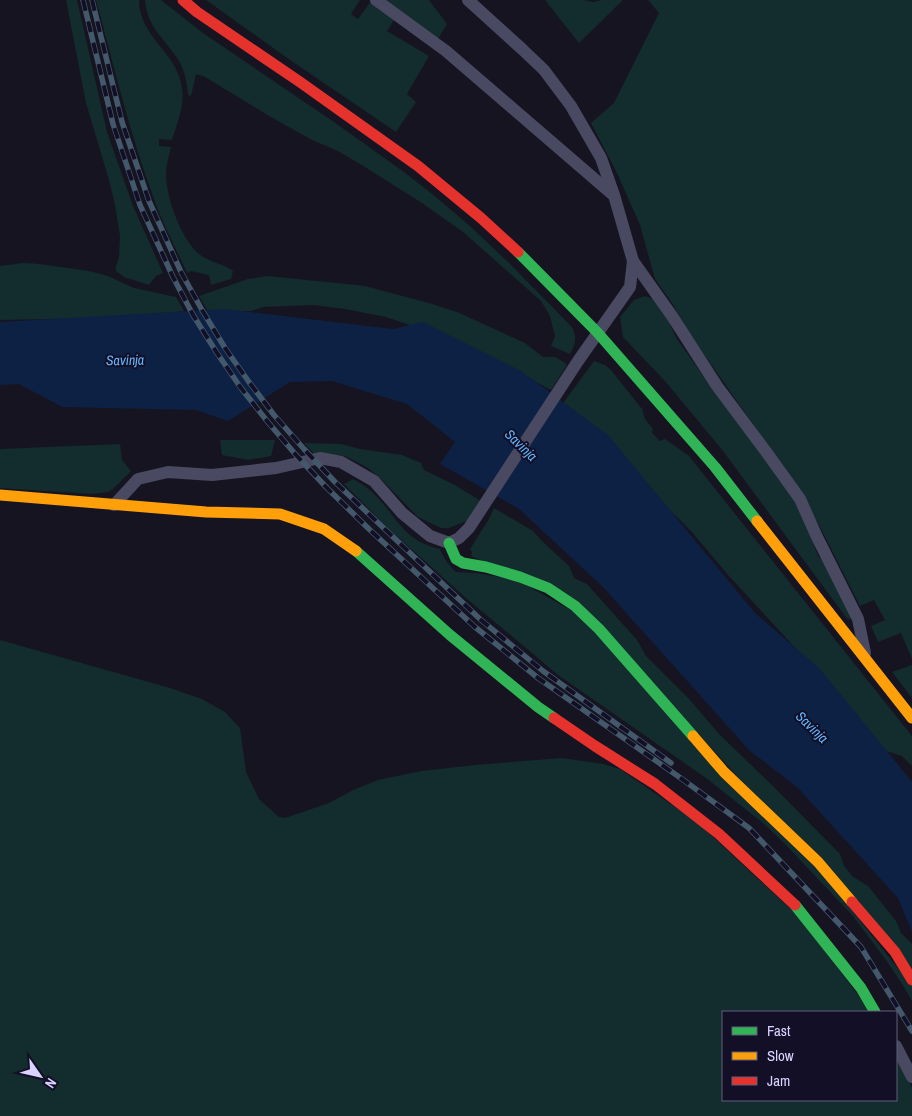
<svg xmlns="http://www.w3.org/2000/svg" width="912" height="1116" font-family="'Archivo Narrow',sans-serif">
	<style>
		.green { fill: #132c2d }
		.water { fill: #0d2144 }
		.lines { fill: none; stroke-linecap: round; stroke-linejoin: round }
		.street { stroke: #4a4962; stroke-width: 12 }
		.fast { stroke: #30b455; stroke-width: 11 }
		.slow { stroke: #ff9f0a; stroke-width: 11 }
		.jam { stroke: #e5322d; stroke-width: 11 }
		.rail-casing { stroke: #43596b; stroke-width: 5.5 }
		.rail { stroke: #130f26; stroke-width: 4; stroke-dasharray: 11; stroke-linecap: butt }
		.labels { text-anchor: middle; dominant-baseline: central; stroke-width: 4; stroke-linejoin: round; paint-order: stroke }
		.water-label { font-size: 14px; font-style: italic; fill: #62b6ff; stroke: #130f26 }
	</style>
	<rect width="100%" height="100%" fill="#161421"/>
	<g class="green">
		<path d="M66,0H77L107,132L133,206L163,273L156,276L149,285L124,277L116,271V267L119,257L120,236L115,205L109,180L86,103Z"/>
		<path d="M96,0H139C139,37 178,53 182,88C185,105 177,124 172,140L159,139V146L171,147C169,156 166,165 166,174C166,197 181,239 199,254C210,263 223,263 233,271L231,279L211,285L209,275L191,271L187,273C176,248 163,225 154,199C130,134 114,67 96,0Z"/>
		<path d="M145,0H161L203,33L334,122L404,172L436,197L471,227L509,263L572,327C577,338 576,343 570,354L551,346L555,336L550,316L541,301L463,232L422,203L360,164L338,151L312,140L269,116L205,77L196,74L191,96L188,95C187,83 185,72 179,61C165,38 148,30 145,0Z"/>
		<path d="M206,0H360L351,14L358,19L371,1L395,18L387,31L429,56L407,94L416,102L396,132L290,60Z"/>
		<path d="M382,0H429L447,24L438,39Z"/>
		<path d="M545,0H584L593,2L602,0H623L579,43Z"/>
		<path d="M648,0H912V659L901,633L878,642L871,626L885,620L874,600L860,606L819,525L795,484L689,333L672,303L655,279L640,225L617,173L591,123L614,103L659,13Z"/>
		<path d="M23,263L40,264L89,271L108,276L134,288L176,297L184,311L142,317L0,320V266Z"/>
		<path d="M268,276L365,286L429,303L457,312L501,332L525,343L543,357H555L564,362L567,365L551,390L461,342L386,317L345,309L313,305L264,307L251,311H237L212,318L199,296L248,279Z"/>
		<path d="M645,296L653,299L662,308L677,339L712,388L797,500L818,556L829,567L853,617L848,620L723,451L665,381L623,337L620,317L634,300Z"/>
		<path d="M594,361L605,365L611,370L642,409L645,419L653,429L652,433L660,441L665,439L689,456L912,736V766L902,756L883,750L834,690L729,576L690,530L626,467L561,406Z"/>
		<path d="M220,440H275L271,456L248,460L222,455Z"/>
		<path d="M304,443L341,444L360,449L402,455L421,463L424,470L453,484L481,501L467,521L449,528H441L418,517L382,480L368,468L357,462L347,457L339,455L317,457Z"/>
		<path d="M120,444L122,460L131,471L113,489L108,492L91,494L0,488V449Z"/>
		<path d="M353,479C357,481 362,484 366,487C396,510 398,540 440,549C444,559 449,565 456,572L476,573L517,580L576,613L807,854L912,986V1001L904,987L886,960L852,915L784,843L763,823L706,778L558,675L532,653L467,599L389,529L344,484Z"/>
		<path d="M494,508L533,531L543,542L569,566L574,578L587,584L637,640L646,656L690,700L720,735L774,787L840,854L844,866L852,876L868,886L896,921L901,933L912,944V973L776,819L582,606L471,556L472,552L470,549L489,519Z"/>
		<path d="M0,640L170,688L202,699L225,712L240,728L246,772L259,799L279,817L285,818L329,803L353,790L378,780L421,771L475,765L562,758L603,764L620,769L698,823L799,917L871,1012H723V1100H896V1053L906,1072L912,1088V1116H0Z"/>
		<path d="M912,665V698L892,672Z"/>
	</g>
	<path class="water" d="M225,309L393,329L423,322L521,371L608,435L755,613L820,669L912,782V932L898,898L798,788L749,750L603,587L519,509L440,464L455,442L407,404L332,381L290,382L228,421L196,410L62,407L19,384L0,385V322Z"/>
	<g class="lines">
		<g class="street">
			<path d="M376,0L446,51L612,194"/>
			<path d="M468,0L522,49L544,70L571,106L601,158L614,195L633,261L672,316L717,386L767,453L800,499L817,537L858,619L865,653"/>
			<path d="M114,505L138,479L168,472L212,475L276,468L320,458L341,462L374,481L402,513L430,536L449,543L459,538L469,528L578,361L630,287L633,261"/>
			<path d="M896,1046L912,1077"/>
		</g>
		<g class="fast">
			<path d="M518,252L597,332L715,467L757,521"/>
			<path d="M449,543L456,559L463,563L486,567L520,577L548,588L575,606L599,629L693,736"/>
			<path d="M356,551L450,635L538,707L554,718"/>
			<path d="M795,905L861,988L875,1012"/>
		</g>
		<g class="slow">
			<path d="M0,495L206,512L280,514L324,529L356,551"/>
			<path d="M757,521L912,718"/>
			<path d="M693,736L724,772L818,862L852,902"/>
		</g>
		<g class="jam">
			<path d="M183,0L197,12L300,82L418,166L481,218L518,252"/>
			<path d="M554,718L595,746L655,784L719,834L795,905"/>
			<path d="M852,902L895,952L912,980"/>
		</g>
		<g class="rail-casing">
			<g id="rail">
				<path d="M83,0L113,124L140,205L173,277L193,315L217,353L241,388L267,421L296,455L327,488L370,530L475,627L538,678L682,779L749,828L861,947L912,1031"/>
				<path d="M92,0L122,122L149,201L181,272L202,310L225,348L249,382L274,415L304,449L335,482L481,620L543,671L671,763"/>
			</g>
		</g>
		<use href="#rail" class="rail"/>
	</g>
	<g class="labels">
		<g class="water-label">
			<text transform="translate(125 360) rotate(-1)">Savinja</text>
			<text transform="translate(521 445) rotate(44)">Savinja</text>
			<text transform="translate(812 727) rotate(44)">Savinja</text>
		</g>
	</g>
	<rect x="722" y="1011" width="175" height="90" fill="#130f26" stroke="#625e7d"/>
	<rect x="732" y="1027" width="25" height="8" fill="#30b455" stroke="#625e7d"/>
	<text x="767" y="1036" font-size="15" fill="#d9d4ff">Fast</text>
	<rect x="732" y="1052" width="25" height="8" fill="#ff9f0a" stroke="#625e7d"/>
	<text x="767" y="1061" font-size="15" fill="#d9d4ff">Slow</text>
	<rect x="732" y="1077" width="25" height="8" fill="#e5322d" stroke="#625e7d"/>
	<text x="767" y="1086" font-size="15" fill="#d9d4ff">Jam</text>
	<g transform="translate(40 1076) rotate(124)" stroke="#130f26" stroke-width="4" paint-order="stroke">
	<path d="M0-4L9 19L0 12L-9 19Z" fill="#d9d4ff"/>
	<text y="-8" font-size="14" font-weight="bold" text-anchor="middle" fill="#d9d4ff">N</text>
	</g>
</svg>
